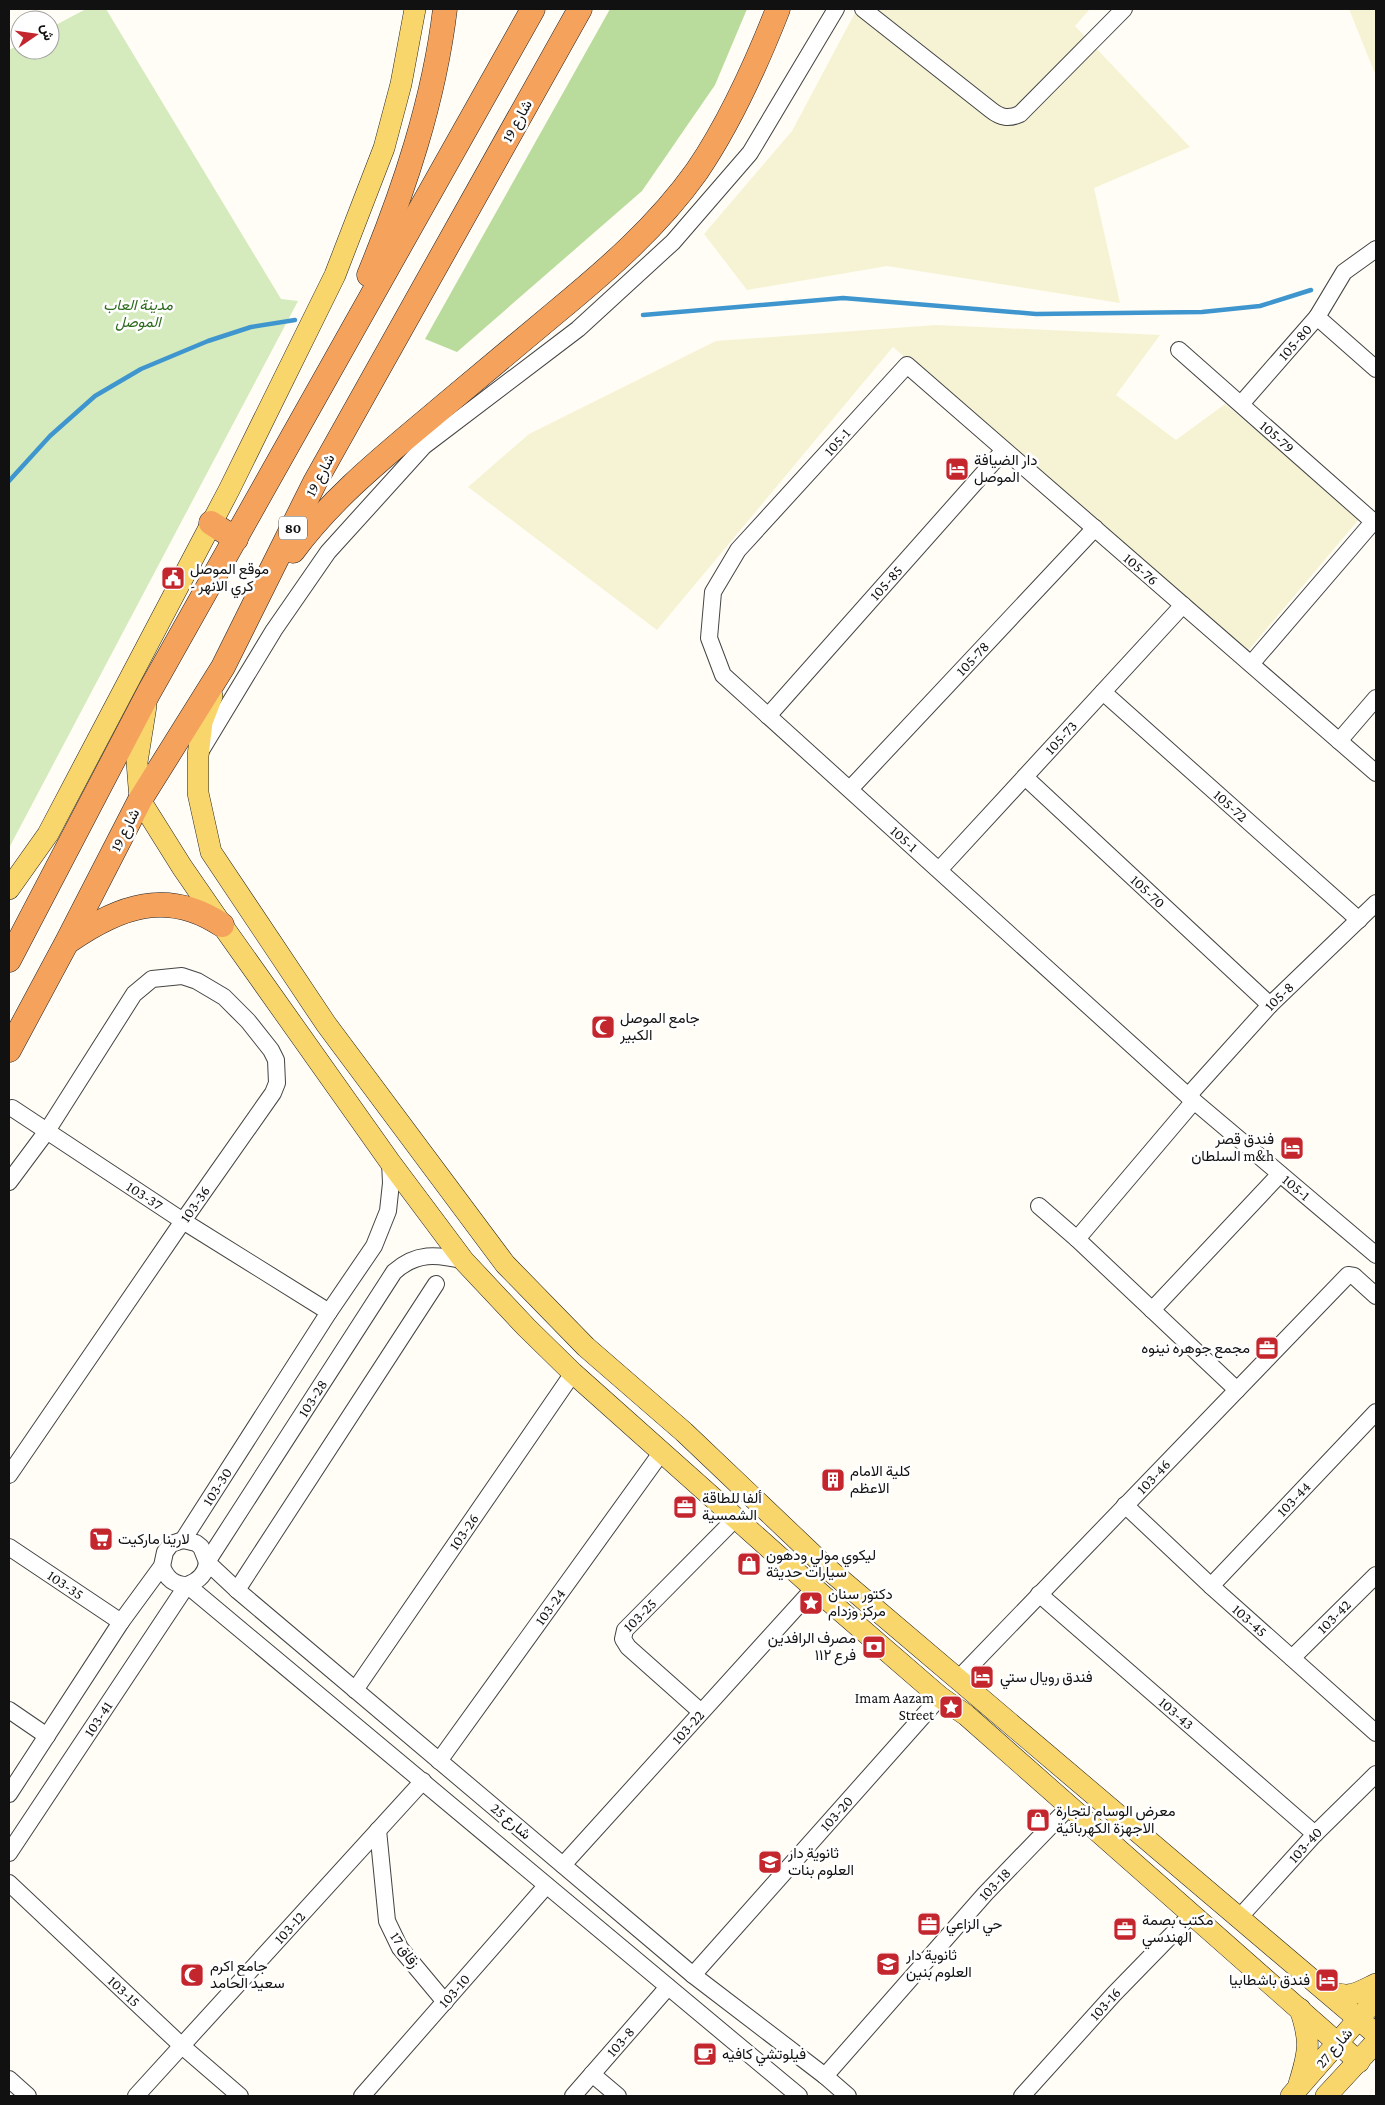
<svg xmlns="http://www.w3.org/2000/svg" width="1385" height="2105" font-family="'Crimson Pro',Vazirmatn,serif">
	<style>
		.farmland { fill: #f6f3d4 }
		.green { fill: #d5ebbd }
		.forest { fill: #b9dc9c }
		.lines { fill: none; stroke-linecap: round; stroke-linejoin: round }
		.stream { stroke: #3f96cf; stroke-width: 4.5 }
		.minor-casing { stroke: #444; stroke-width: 18 }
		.major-casing { stroke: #222; stroke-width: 22 }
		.highway-casing { stroke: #222; stroke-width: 25 }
		.minor { stroke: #fff; stroke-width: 16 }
		.major { stroke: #f9d66b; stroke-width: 21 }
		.highway { stroke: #f5a25d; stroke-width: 24 }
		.labels { text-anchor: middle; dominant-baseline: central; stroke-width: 5; stroke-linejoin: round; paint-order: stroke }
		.shield { fill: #fff; stroke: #585858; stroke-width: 1 }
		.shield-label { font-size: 14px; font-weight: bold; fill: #111 }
		.street-label { font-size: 15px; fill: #111; stroke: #fff }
		.park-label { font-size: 15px; font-style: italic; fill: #2f6b1f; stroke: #fff }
		.poi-label { font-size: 15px; fill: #111; stroke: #fff; text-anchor: start }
	</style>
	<rect width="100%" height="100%" fill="#fffdf5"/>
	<g class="farmland">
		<path d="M857,9H1090L1075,26L1190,147L1094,188L1120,303L887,266L747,290L704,234L792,131Z"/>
		<path d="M1349,9H1376V76Z"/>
		<path d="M936,325L1160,335L1116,395L1176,440L1225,404L1360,518L1247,652L893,347L657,630L468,487L529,434L716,341Z"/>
	</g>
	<path class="green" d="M86,9H106L281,299L298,301L9,848V50L20,44V50H50V28Z"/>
	<path class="forest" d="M610,9H747L715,85L642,191L457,352L425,339Z"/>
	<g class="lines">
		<g class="stream">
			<path d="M643,315L843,298L1036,314L1202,312L1260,306L1311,290"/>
			<path d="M9,481L50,436L95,396L141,369L208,341L251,327L295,320"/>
		</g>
		<g class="minor-casing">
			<g id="minor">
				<path d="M863,9L991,110C1001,118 1009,119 1020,114L1124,9"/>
				<path d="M1317,317L1344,272L1376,249"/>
				<path id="s1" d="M1179,350L1376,524"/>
				<path id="s2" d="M1241,404L1317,317L1376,369"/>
				<path d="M1251,664L1373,522"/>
				<path id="s3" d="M1103,692L1359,920"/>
				<path id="s4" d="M768,716L1004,450"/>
				<path d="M1339,741L1376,698"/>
				<path d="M200,752L274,630L328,552L424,446L578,329L673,242L750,153L836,9"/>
				<path id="s5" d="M1376,773L907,365L738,550L713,592L709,638L723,675L1188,1096L1376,1255"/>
				<path id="s6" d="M1025,777L1270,1005"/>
				<path id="s7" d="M850,789L1095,528"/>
				<path id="s8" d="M939,870L1183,605"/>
				<path id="s9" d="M1188,1096L1270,1005L1376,903"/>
				<path id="s10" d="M12,1108L183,1221L329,1312"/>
				<path d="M9,1182L47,1131L134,994L152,979L182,976L197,981L224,997L248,1021L271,1050L276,1060L277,1083L273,1093L183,1221L9,1475"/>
				<path d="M1039,1206L1077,1239L1237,1390"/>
				<path d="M1077,1239L1194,1101"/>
				<path d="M1152,1310L1280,1174"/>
				<path id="s11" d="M1125,1505L1211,1586L1376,1733"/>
				<path d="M183,1540L196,1543L201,1547L207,1562L237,1590L693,1975L825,2076L848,2096"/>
				<path id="s12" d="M9,1547L121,1622"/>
				<path d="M162,1566C166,1578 174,1585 187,1585L799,2096"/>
				<path id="s13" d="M1211,1586L1376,1412"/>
				<path d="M237,1590L436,1284"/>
				<path id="s14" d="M1039,1594L1315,1834"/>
				<path id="s15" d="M1292,1658L1376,1575"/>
				<path id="s16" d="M959,1678L1348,1275L1354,1276L1376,1296"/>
				<path id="s17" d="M355,1690L573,1373"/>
				<path d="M9,1710L47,1736"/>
				<path id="s18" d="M700,1711L628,1647L623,1639L625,1630L736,1518"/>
				<path id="s19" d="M439,1761L661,1453"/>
				<path id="s20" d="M9,1794L121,1622L162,1566L165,1552L171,1544L183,1540L329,1312L374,1246L388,1211L391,1183L390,1162"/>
				<path d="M378,1830L387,1921L400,1948L445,2002"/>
				<path id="s21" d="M9,1853L187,1585C199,1581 206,1574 207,1562L394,1272C416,1252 437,1254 464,1261"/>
				<path id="s22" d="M563,1865L814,1588"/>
				<path id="s23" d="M9,1883L182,2046L240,2096"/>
				<path id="s24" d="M1238,1919L1315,1834L1376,1774"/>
				<path id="s25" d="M693,1975L940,1697"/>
				<path d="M592,2074L618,2096"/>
				<path id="s26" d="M825,2076L985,1894L1069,1807"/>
				<path d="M9,2079L28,2096"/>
				<path id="s27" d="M136,2096L423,1781"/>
				<path id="s28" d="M362,2096L546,1886"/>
				<path id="s29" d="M573,2096L668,1987"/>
				<path id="s30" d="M1022,2096L1114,1994L1191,1915"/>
			</g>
		</g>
		<g class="major-casing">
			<g id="major">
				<path d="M212,696L202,722L198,756V793L211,852L326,1024L505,1264L586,1347L684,1432L827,1568L1376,2034"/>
				<path d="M146,706L137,762L140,800L182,867L222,925L390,1162L464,1261L526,1327L573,1373L814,1588L940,1697L966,1715L1359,2062"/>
				<path d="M9,889L48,834L229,490L335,275L384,148L401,84L415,9"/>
				<path d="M1325,1990C1350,1999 1353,1995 1376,1984"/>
				<path d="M1299,2084C1309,2052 1311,2041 1300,2009"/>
				<path d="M1291,2096L1376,1999"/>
				<path d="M1326,2096L1376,2042"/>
			</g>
		</g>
		<g class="highway-casing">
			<g id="highway">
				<path d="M369,275C404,190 434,101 445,9"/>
				<path d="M211,523L236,539"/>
				<path d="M293,551C335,494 391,451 445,405C482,374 519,343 555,313C607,270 658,226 697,171C731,121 756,65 778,9"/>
				<path d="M69,941C118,907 167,888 222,925"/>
				<path d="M9,960L149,692L533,9"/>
				<path d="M9,1050L67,942L140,800L223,667L315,482L580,9"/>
			</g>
		</g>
		<use href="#minor" class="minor"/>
		<use href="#major" class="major"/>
		<use href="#highway" class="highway"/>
	</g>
	<defs>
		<g id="hotel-square" transform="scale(1.25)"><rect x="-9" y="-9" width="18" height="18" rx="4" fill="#c4262e" stroke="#fff"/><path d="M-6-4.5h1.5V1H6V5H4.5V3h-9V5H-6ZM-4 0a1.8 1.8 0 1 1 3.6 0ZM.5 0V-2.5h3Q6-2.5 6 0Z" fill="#fff"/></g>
		<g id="civic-square" transform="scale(1.25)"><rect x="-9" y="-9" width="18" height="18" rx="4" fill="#c4262e" stroke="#fff"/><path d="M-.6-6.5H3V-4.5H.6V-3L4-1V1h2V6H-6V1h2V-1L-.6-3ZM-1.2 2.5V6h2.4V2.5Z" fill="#fff"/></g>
		<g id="mosque-square" transform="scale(1.25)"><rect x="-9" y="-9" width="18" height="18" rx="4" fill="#c4262e" stroke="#fff"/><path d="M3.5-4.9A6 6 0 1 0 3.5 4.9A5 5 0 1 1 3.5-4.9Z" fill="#fff"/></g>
		<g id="office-square" transform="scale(1.25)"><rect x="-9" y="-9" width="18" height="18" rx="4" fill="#c4262e" stroke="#fff"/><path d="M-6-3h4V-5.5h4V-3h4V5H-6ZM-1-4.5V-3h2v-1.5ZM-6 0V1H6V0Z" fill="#fff"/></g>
		<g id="building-square" transform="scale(1.25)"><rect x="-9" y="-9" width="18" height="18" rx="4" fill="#c4262e" stroke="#fff"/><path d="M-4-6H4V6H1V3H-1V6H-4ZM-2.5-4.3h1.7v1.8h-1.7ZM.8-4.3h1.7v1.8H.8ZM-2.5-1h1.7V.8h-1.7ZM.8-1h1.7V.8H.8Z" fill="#fff"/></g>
		<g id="supermarket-square" transform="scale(1.25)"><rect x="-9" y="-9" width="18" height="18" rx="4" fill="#c4262e" stroke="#fff"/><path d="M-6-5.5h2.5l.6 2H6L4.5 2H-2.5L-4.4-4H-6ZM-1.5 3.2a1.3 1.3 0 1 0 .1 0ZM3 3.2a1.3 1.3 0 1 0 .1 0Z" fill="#fff"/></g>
		<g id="shop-square" transform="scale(1.25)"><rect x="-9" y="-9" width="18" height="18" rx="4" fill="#c4262e" stroke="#fff"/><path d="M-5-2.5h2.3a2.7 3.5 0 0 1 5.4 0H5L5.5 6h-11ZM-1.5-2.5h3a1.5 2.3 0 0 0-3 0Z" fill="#fff"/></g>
		<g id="sight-square" transform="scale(1.25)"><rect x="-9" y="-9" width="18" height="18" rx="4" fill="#c4262e" stroke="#fff"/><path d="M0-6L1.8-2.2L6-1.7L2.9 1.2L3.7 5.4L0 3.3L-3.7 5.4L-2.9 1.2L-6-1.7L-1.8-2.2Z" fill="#fff"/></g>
		<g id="bank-square" transform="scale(1.25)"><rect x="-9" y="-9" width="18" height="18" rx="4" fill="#c4262e" stroke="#fff"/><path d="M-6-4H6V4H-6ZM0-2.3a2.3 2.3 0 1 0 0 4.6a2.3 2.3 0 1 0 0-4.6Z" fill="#fff"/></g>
		<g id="school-square" transform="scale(1.25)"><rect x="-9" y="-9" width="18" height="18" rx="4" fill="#c4262e" stroke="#fff"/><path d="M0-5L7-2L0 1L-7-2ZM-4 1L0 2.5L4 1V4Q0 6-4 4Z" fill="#fff"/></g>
		<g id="cafe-square" transform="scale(1.25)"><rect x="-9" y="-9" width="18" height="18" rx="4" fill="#c4262e" stroke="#fff"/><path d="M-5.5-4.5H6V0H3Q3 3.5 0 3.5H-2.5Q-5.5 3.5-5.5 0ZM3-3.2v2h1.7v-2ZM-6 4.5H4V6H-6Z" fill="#fff"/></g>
	</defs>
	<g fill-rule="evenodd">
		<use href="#hotel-square" x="957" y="469"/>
		<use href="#civic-square" x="173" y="578"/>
		<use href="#mosque-square" x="603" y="1027"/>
		<use href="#hotel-square" x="1292" y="1148"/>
		<use href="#office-square" x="1267" y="1348"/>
		<use href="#building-square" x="833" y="1480"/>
		<use href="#office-square" x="685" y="1507"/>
		<use href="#supermarket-square" x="101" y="1539"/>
		<use href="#shop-square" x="749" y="1564"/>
		<use href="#sight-square" x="811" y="1603"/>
		<use href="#bank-square" x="874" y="1647"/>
		<use href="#hotel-square" x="982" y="1677"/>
		<use href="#sight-square" x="951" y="1707"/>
		<use href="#shop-square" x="1038" y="1820"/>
		<use href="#school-square" x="770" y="1862"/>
		<use href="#office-square" x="929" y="1924"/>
		<use href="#office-square" x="1125" y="1929"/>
		<use href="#school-square" x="888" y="1964"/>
		<use href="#mosque-square" x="192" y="1975"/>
		<use href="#hotel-square" x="1327" y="1980"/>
		<use href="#cafe-square" x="705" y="2054"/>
	</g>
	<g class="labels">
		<rect class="shield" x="279" y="516.5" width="28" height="23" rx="4"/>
		<g class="shield-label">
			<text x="293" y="528">80</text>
		</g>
		<g class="street-label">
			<text transform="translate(517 121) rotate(-61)">شارع 19</text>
			<text stroke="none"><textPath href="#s2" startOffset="82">105-80</textPath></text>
			<text stroke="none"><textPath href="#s1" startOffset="131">105-79</textPath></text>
			<text transform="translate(837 442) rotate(-48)">105-1</text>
			<text transform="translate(320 475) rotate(-62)">شارع 19</text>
			<text transform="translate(1141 569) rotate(41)">105-76</text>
			<text stroke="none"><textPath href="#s4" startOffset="178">105-85</textPath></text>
			<text stroke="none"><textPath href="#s7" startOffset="179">105-78</textPath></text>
			<text stroke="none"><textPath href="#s8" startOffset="180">105-73</textPath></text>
			<text stroke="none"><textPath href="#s3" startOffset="171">105-72</textPath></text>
			<text transform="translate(125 830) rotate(-63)">شارع 19</text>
			<text stroke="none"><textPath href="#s5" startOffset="1251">105-1</textPath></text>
			<text stroke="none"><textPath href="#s6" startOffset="168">105-70</textPath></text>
			<text stroke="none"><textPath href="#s9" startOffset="135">105-8</textPath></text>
			<text stroke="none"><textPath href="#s5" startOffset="1776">105-1</textPath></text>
			<text stroke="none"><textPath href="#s10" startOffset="159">103-37</textPath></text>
			<text transform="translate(195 1204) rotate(-55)">103-36</text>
			<text stroke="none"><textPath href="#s21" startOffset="549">103-28</textPath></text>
			<text stroke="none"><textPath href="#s16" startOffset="280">103-46</textPath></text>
			<text stroke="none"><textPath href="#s20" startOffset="375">103-30</textPath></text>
			<text stroke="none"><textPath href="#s13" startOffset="120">103-44</textPath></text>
			<text stroke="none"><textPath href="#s17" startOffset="192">103-26</textPath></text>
			<text stroke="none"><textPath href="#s12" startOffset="68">103-35</textPath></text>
			<text stroke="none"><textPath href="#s19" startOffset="190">103-24</textPath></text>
			<text stroke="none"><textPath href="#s18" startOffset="136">103-25</textPath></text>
			<text stroke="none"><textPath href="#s15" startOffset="59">103-42</textPath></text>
			<text stroke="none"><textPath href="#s11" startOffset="170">103-45</textPath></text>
			<text stroke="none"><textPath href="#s14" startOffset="182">103-43</textPath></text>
			<text stroke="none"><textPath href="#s21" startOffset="161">103-41</textPath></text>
			<text stroke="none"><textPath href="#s22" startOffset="186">103-22</textPath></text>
			<text stroke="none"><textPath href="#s25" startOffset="216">103-20</textPath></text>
			<text transform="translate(511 1821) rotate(40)">شارع 25</text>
			<text stroke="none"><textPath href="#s24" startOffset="100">103-40</textPath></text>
			<text stroke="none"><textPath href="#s26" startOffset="256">103-18</textPath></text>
			<text stroke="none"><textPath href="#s27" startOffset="228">103-12</textPath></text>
			<text transform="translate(405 1950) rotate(56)">زقاق 17</text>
			<text stroke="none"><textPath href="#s23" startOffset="158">103-15</textPath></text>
			<text stroke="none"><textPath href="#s28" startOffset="140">103-10</textPath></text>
			<text stroke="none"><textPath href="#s30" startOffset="124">103-16</textPath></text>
			<text stroke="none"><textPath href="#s29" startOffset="72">103-8</textPath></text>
			<text transform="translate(1334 2048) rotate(-49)">شارع 27</text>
		</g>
		<g class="park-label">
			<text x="138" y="305">مدينة العاب<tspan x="138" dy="17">الموصل</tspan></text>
		</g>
		<g class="poi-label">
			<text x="974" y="460">دار الضيافة<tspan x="974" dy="17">الموصل</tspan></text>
			<text x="190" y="569">موقع الموصل<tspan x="190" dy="17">- كري الانهر</tspan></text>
			<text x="620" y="1018">جامع الموصل<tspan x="620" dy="17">الكبير</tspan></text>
			<text x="1274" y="1139" text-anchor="end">فندق قصر<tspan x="1274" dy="17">السلطان m&amp;h</tspan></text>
			<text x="1250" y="1348" text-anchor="end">مجمع جوهره نينوه</text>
			<text x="850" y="1471">كلية الامام<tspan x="850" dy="17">الاعظم</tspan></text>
			<text x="702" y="1498">ألفا للطاقة<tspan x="702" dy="17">الشمسية</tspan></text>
			<text x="118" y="1539">لارينا ماركيت</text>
			<text x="766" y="1555">ليكوي مولي ودهون<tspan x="766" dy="17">سيارات حديثة</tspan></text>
			<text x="828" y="1594">دكتور سنان<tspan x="828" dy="17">مركز وزدام</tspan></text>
			<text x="856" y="1638" text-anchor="end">مصرف الرافدين<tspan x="856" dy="17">فرع ١١٢</tspan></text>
			<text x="1000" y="1677">فندق رويال ستي</text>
			<text x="934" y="1698" text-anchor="end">Imam Aazam<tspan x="934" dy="17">Street</tspan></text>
			<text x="1056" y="1811">معرض الوسام لتجارة<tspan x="1056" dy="17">الاجهزة الكهربائية</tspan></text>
			<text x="788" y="1853">ثانوية دار<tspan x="788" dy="17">العلوم بنات</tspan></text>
			<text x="1142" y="1920">مكتب بصمة<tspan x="1142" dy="17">الهندسي</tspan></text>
			<text x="946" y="1924">حي الزاعي</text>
			<text x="906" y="1955">ثانوية دار<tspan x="906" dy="17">العلوم بنين</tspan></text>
			<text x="210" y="1966">جامع اكرم<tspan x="210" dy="17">سعيد الحامد</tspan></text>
			<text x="1310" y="1980" text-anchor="end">فندق باشطابيا</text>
			<text x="722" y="2054">فيلوتشي كافيه</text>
		</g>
	</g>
	<rect width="1385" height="2105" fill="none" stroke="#111111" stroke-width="20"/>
	<g transform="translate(35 35) rotate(77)"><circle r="24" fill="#ffffff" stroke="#a0a0a0"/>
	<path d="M0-4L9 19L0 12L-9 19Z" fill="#c4262e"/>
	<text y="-8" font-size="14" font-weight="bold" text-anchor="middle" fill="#111111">ش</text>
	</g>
</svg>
